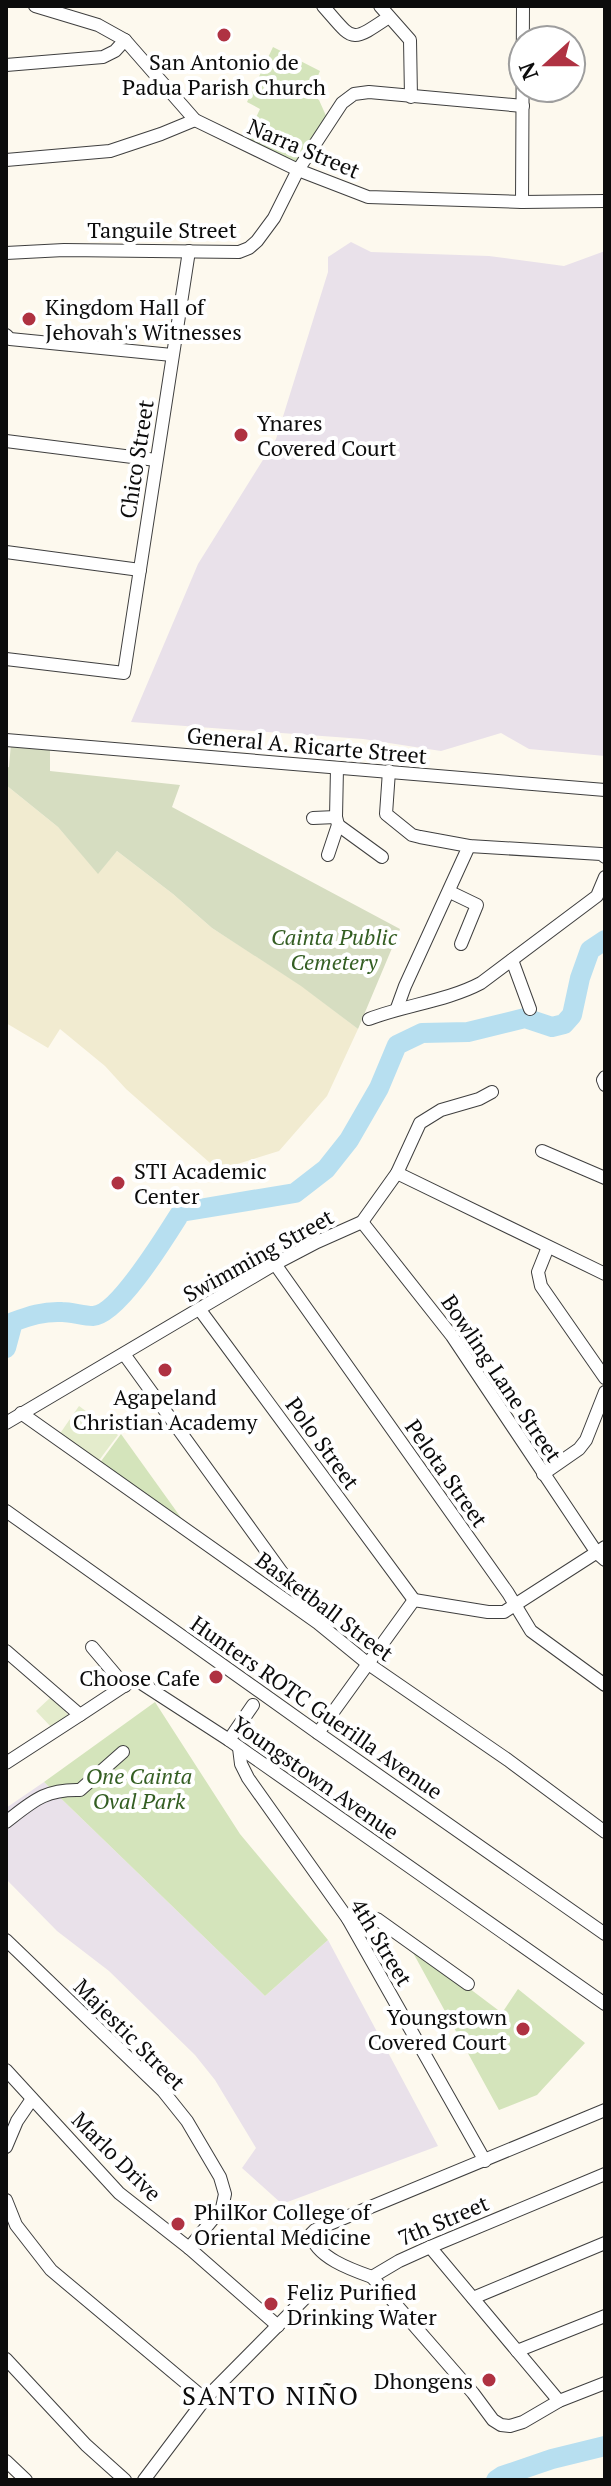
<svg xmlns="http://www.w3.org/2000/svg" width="611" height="2486" font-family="'PT Serif',serif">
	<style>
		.industrial { fill: #e9e1ea }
		.farmland { fill: #f1ebd0 }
		.green { fill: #d4e4bb }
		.cemetery { fill: #d6ddc1 }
		.pitch { fill: #e4eccc }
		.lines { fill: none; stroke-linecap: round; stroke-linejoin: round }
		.river { stroke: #b7dff0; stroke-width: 20 }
		.minor-casing { stroke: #3f3f3f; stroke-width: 14 }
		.minor { stroke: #fff; stroke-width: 12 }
		.poi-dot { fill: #af3242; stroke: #fff; stroke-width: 3 }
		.labels { text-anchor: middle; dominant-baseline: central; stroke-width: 8; stroke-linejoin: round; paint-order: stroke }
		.poi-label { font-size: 22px; fill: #0c0c0c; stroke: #fff; text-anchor: start }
		.street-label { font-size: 22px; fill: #0c0c0c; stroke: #fff }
		.park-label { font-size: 22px; font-style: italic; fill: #345e23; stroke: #fff }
		.quarter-label { font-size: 26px; letter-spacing: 2px; fill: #0c0c0c; stroke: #fff }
	</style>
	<rect width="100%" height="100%" fill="#fdf9ee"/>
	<g class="industrial">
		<path d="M351,242L371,252L489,256L564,266L605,251V756L529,749L501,733L441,751L363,739L131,722L198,564L276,439L328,272V257Z"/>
		<path d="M44,1782L265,1996L328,1940L438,2146L282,2204L242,2168L256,2148L215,2080L195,2055L109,1971L57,1931L6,1879V1808Z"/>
	</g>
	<path class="farmland" d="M6,785L58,827L98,873L117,851L173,894L212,928L302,986L358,1029L327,1096L279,1151L218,1170L126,1089L105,1066L60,1029L48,1048L6,1023Z"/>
	<g class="green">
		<path d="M273,47L320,71L310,94L319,100L327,118L294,168L244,143L260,109L247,102Z"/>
		<path d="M121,1434L192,1533L99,1464Z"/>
		<path d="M155,1702L240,1834L328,1940L265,1996L44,1782Z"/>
		<path d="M409,1943L502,2013L518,1989L585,2043L537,2095L499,2110L411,1949Z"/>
	</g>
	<path class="cemetery" d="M11,743L50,746V771L180,785L172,807L400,929L358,1029L301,986L212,928L173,894L117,851L98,874L58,827L6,785V768L9,767Z"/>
	<g class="pitch">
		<path d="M79,1406L118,1435L97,1463L59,1435Z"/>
		<path d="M51,1697L71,1718L52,1728L36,1711Z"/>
	</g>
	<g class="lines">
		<g class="river">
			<path d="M6,1348L13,1322C29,1316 44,1311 62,1312C72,1312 83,1316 93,1316C118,1315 167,1234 181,1212L295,1193L326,1169L349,1140L379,1088L397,1045L422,1033L468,1032L525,1018L552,1027L564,1024L572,1015L580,978L590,950L605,940"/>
			<path d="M496,2480L502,2476L552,2459L605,2446"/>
		</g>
		<g class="minor-casing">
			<g id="minor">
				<path d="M35,6L98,25L125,40L195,120L298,170L368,197L522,202L605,201"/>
				<path d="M323,6C354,41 349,44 389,17"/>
				<path d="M380,6L410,40L411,97"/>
				<path d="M6,65L103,57L115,51L125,40"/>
				<path d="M6,160L110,151L161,134L195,120"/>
				<path d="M522,202L523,6"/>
				<path d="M6,253L64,250L239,252L249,248L257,241L274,218L298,170L342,103L354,94L369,92L523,106"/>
				<path d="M6,335L10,339L172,355"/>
				<path d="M6,441L156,460"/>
				<path d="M6,552L140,570"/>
				<path d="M6,659L124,673L189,251"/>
				<path d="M6,740L605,790"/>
				<path d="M389,771L386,814L412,835L420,837L469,846L601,854L605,857"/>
				<path d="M313,818L336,817"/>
				<path d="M338,825L382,857"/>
				<path d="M328,855L338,825L336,817L337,768"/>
				<path d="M450,892L477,905L461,944"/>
				<path d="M512,960L530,1009"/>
				<path d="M397,1008L405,986L469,846"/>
				<path d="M369,1019C405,1005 447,1001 481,983L597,896L605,877"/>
				<path d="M605,1077L603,1080L605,1085"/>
				<path d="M542,1151L605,1178"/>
				<path d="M397,1173L605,1274"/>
				<path d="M362,1222L452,1336L597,1553L605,1560"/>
				<path d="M548,1247L538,1272L541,1286L605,1378"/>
				<path d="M275,1264L508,1593L531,1631L605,1685"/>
				<path d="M200,1310L414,1600"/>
				<path d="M124,1354L312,1614"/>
				<path d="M21,1413L318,1623L367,1663L508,1760L605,1832"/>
				<path d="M6,1423L275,1264L317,1242L362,1222L397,1173L420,1123L441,1110L479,1099L492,1092"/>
				<path d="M543,1474L579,1449L586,1440L605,1392"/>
				<path d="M6,1511L318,1733L605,1934"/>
				<path d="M92,1647L125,1686"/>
				<path d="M6,1651L80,1715L130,1682L135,1680L141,1683L229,1740L605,2004"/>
				<path d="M318,1733L414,1600L488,1612H504L605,1547"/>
				<path d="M229,1740L253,1705"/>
				<path d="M239,1748L241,1764L248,1778L348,1919L485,2161"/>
				<path d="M6,1763L80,1715"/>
				<path d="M6,1822C33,1801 45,1789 80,1790L123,1752"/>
				<path d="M348,1919L368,1917L377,1919L468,1984"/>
				<path d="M6,1940L163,2091L187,2121L220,2177L225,2194L222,2208L189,2248"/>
				<path d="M6,2070L119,2193L189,2248L278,2326"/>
				<path d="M605,2110L315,2230L311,2234C315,2257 352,2270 372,2277L399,2261L430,2247L605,2174"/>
				<path d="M6,2147L17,2121L32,2099"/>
				<path d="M6,2200L16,2225L51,2270L205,2399"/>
				<path d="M430,2247L559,2401"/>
				<path d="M372,2277L473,2393L493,2420L501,2425L510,2426L523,2422L559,2401L605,2383"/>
				<path d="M473,2298L605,2243"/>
				<path d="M517,2351L605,2316"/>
				<path d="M6,2359L86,2445L125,2480"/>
				<path d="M6,2461L26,2480"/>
				<path d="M144,2480L205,2399L312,2291"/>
			</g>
		</g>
		<use href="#minor" class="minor"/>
	</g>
	<g class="poi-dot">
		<circle cx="224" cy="35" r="8"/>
		<circle cx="29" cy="319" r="8"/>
		<circle cx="241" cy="435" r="8"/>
		<circle cx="118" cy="1183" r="8"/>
		<circle cx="165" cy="1370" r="8"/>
		<circle cx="216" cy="1677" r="8"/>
		<circle cx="523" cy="2029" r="8"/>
		<circle cx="178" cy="2224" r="8"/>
		<circle cx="271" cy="2304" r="8"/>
		<circle cx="489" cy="2380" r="8"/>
	</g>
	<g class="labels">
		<g class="poi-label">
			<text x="224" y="61" text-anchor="middle">San Antonio de<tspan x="224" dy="25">Padua Parish Church</tspan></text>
			<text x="45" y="306">Kingdom Hall of<tspan x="45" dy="25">Jehovah's Witnesses</tspan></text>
			<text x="257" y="422">Ynares<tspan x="257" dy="25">Covered Court</tspan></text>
			<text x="134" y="1170">STI Academic<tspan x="134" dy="25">Center</tspan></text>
			<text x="165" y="1396" text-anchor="middle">Agapeland<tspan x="165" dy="25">Christian Academy</tspan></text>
			<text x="200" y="1677" text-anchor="end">Choose Cafe</text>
			<text x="507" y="2016" text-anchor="end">Youngstown<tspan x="507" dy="25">Covered Court</tspan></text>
			<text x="194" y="2211">PhilKor College of<tspan x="194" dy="25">Oriental Medicine</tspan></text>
			<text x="287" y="2291">Feliz Purified<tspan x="287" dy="25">Drinking Water</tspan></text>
			<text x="473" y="2380" text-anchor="end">Dhongens</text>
		</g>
		<g class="street-label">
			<text transform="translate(304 148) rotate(23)">Narra Street</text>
			<text x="162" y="229">Tanguile Street</text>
			<text transform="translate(136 459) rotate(-81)">Chico Street</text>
			<text transform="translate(307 745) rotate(5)">General A. Ricarte Street</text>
			<text transform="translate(258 1255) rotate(-29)">Swimming Street</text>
			<text transform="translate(502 1378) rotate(56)">Bowling Lane Street</text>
			<text transform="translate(323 1443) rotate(54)">Polo Street</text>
			<text transform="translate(447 1473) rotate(55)">Pelota Street</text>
			<text transform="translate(325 1606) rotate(37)">Basketball Street</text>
			<text transform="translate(317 1707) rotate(35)">Hunters ROTC Guerilla Avenue</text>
			<text transform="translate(316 1777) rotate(35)">Youngstown Avenue</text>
			<text transform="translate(382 1942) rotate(59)">4th Street</text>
			<text transform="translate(130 2034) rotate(45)">Majestic Street</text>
			<text transform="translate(117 2156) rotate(45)">Marlo Drive</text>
			<text transform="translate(443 2220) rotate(-23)">7th Street</text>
		</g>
		<g class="park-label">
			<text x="334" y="936">Cainta Public<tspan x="334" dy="25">Cemetery</tspan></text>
			<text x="139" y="1775">One Cainta<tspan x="139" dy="25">Oval Park</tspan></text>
		</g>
		<g class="quarter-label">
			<text x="271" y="2395">SANTO NIÑO</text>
		</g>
	</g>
	<rect width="611" height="2486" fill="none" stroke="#0c0c0c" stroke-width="16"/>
	<g transform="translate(547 64) rotate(249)"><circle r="38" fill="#ffffff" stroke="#9e9e9e" stroke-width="2"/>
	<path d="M0-6L14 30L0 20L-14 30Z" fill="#af3242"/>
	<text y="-12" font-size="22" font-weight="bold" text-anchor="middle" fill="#0c0c0c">N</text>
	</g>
</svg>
